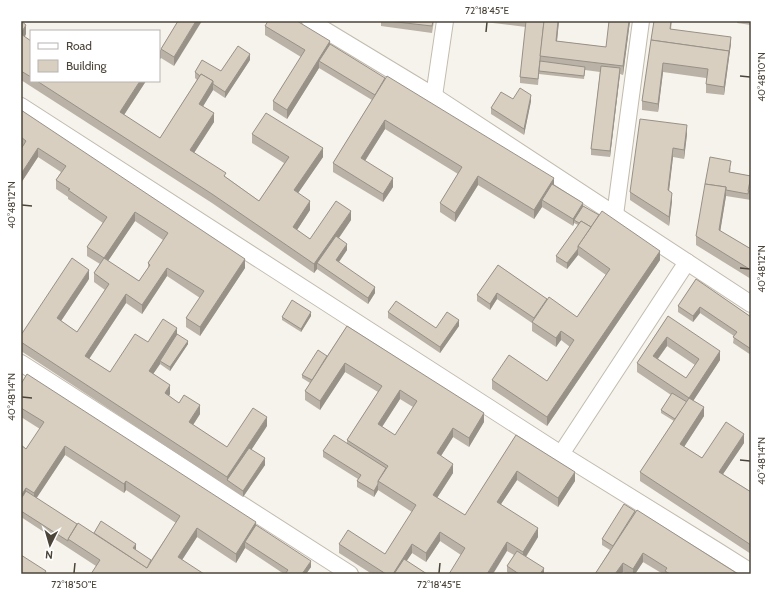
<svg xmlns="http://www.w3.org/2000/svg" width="772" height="595" font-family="Cabin,sans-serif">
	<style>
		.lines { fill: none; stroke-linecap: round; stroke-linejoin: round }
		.minor-casing { stroke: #c2bbae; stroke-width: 18 }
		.minor { stroke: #fff; stroke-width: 16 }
		.wall { fill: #bab2a6; fill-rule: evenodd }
		.shaded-wall { fill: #979187 }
		.building { fill: #d8cfc1; stroke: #979187; fill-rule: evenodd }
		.ticks { fill: none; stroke: #4b4439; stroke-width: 1.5 }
		.neatline { fill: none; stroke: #4b4439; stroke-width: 1.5 }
		.ticks-label { font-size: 10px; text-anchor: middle; fill: #4b4439 }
	</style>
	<rect width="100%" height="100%" fill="#f6f3ec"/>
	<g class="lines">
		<g class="minor-casing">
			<g id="minor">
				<path d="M310,21L434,96L751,304"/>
				<path d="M434,96L445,21"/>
				<path d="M21,106L561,454L716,550L751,572"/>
				<path d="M615,215L641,21"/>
				<path d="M21,363L350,574"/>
				<path d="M561,454L687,262"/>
			</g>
		</g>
		<use href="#minor" class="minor"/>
	</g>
	<g class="wall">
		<path d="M21,21L26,34L25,37L31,41V81H146L124,115L160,138L197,80L195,78V72L221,71L250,60L225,98L213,90L203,106L214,122L194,153L226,177L259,201L284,163L252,143V134L323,157L298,193L310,210L297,230L310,239L351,220L339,238L347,250L339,262L375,293L368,304L317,269L314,273L212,203L21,80Z"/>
		<path d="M178,21L174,66L161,58V49Z"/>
		<path d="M381,21H434L432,33L381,26Z"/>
		<path d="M476,21H559L557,41L606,47L630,21L623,75L620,74L610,157L591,155V149L600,72L585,70L584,79L539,74L538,85L520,83V77L526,27Z"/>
		<path d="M654,21H672L671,29L731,43L724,95L706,93V78L663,72L658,112L642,110V101Z"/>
		<path d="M737,21H751V25L737,23Z"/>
		<path d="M265,26L330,44L554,185L660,260L547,426L492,389V380L547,381L570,347L561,340L556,347L532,331V323L497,299L490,310L477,301V295L498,265L547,299L577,317L606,275L578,255L567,269L556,262V256L578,225L574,223L573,226L542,207L534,219L478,185L455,222L440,212V203L458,174L385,129L365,161L393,187L383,202L333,172V163L372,100L319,68L287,119L273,110V101L301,57L265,35Z"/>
		<path d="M531,101L524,135L491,114V108Z"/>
		<path d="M21,110L245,268L200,336L186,327V318L200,298L167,276L142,314L126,303L89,359L110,372L148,342L177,334L188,344L170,371L160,364L153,374L170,394L169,396L179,403L200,414L193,425L227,447L267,426L251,450L265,465L243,497L21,351V335L89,279L61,321L77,332L105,290L94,282V273L100,264L87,256V247L103,223L68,199V197L56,189V180L61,172L38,157L21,183V149L22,147L21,146ZM135,221L163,240L148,263V268L139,281L108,261Z"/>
		<path d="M687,134L684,159L673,157L669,190L672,201L669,226L630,200V192Z"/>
		<path d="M731,167L730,172L751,176V200L726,196L720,231L751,249V279L696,245V236Z"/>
		<path d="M696,279L751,317V355L733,343L734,336L700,313L693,322L678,312V306Z"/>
		<path d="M388,312L436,328L459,326L440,353L388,318Z"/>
		<path d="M311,316L301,332L282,320V317Z"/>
		<path d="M668,316L720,360L693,401L704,416L684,447L702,458L744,443L723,474L751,492V554L640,481V472L674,421L661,413V410L671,395L637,372V363ZM667,346L695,365L686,378L658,359Z"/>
		<path d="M347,326L484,422L469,447L453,437L441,456L453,473L437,498L465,515L516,435L575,481L558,507L517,480L501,504L538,537L526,557L544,574H509L507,572V566L514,555L507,551L461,555L440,541L426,562L412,553L406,561L427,574H372L339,553V544L385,554L412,512L378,490L374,497L357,487V481L358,479L323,457V451L347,443V440L378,392L345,372L320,410L305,400V391L310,383L302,378V375L327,356ZM400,399L413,407L395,435L382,427Z"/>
		<path d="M21,384L256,525L311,567L306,574H284L245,548L236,563L197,537L182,560L96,566L21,517V445L26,449L40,429L21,417ZM65,455L124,493L126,490L176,523L151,560L136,550L94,533L77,524L36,498Z"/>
		<path d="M635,511L738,574H663L643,562L635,574H627L623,572L621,574H595L610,550L602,545V539Z"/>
	</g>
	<g class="shaded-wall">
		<path d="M196,21H202L174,66V57Z"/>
		<path d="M558,21H559L556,50V41Z"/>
		<path d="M629,21H630L623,75V66Z"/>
		<path d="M26,25V34L21,42V33Z"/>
		<path d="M731,37V43L724,95V87Z"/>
		<path d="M330,41V50L319,61V68L287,119V110Z"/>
		<path d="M161,49V58L159,61V52Z"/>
		<path d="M250,54V60L225,98V92Z"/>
		<path d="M663,63V72L658,112V104Z"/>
		<path d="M620,68V74L610,157V151Z"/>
		<path d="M140,81H146L120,121V112Z"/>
		<path d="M213,81V90L199,113V104Z"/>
		<path d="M531,95V101L524,135V129Z"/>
		<path d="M214,113V122L190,159V150Z"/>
		<path d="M385,120V129L361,167V158Z"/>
		<path d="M687,125V134L684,159V150Z"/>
		<path d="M38,148V157L21,183V174Z"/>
		<path d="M323,148V157L294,199V190Z"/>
		<path d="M673,148V157L668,199V190Z"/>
		<path d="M478,176V185L455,222V213Z"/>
		<path d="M393,178V187L383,202V194Z"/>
		<path d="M554,178V187L542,200V207L534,219V210Z"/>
		<path d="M726,187V196L719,239V230Z"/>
		<path d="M672,193V201L669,226V217Z"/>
		<path d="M310,201V210L293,236V227Z"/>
		<path d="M583,203V209L574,220V223L573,226V219Z"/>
		<path d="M351,211V220L320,265L317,263V269L314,273V264Z"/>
		<path d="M135,212V221L104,267V258Z"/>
		<path d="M347,244V250L336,266V260Z"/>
		<path d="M578,249V255L567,269V263Z"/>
		<path d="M660,251V260L547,426V417Z"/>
		<path d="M245,259V268L200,336V327Z"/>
		<path d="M167,268V276L142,314V305Z"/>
		<path d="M89,270V279L57,327V318Z"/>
		<path d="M375,287V293L368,304V298Z"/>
		<path d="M497,293V299L490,310V304Z"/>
		<path d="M126,294V303L85,365V356Z"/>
		<path d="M700,307V313L693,322V316Z"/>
		<path d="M311,312V316L301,332V329Z"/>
		<path d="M459,320V326L440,353V347Z"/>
		<path d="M177,328V337L160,361V364L149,380V371Z"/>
		<path d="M561,331V340L556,347V338Z"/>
		<path d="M667,337V346L653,365V356Z"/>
		<path d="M188,341V344L170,371V367Z"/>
		<path d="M720,351V360L678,424L689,398Z"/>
		<path d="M345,363V372L320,410V401Z"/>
		<path d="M170,385V394L165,402V393Z"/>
		<path d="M400,390V399L378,433V424Z"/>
		<path d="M200,405V414L189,431V422Z"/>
		<path d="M704,407V416L680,453V444Z"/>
		<path d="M484,413V422L469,447V438Z"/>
		<path d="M267,417V426L230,482L227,480V477Z"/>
		<path d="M453,428V437L437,462V453Z"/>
		<path d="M744,434V443L719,480V472Z"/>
		<path d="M65,446V455L34,502V493Z"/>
		<path d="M265,458V465L243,497V491Z"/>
		<path d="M453,464V473L433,504V495Z"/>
		<path d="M517,471V480L497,510V502Z"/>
		<path d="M575,472V481L558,507V498Z"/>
		<path d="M126,481V490L124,493V484Z"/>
		<path d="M378,484V490L374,497V491Z"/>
		<path d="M26,488V497L21,505V496Z"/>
		<path d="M256,522V531L245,542V548L236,563V554Z"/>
		<path d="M197,528V537L178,566V557Z"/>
		<path d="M538,528V537L523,561V552Z"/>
		<path d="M440,532V541L426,562V553Z"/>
		<path d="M507,542V551L493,574H487Z"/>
		<path d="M136,544V550L133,548Z"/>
		<path d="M412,544V553L398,574H393Z"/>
		<path d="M643,553V562L635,574H633V569Z"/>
		<path d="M311,561V567L306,574H302Z"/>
		<path d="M623,563V572L621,574H615Z"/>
		<path d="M544,568V574H540Z"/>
	</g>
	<g class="building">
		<path d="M21,21L26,25L21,33Z"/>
		<path d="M178,21H196L174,57L161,49Z"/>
		<path d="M268,21H297L330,41L287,110L273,101L305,50L265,26Z"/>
		<path d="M388,21H433L432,26Z"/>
		<path d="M526,21H544L538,79L520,77Z"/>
		<path d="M544,21H558L556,41L606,47L609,21H629L623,66L540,56Z"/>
		<path d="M654,21H671L670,29L731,37L729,53V51L651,40Z"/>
		<path d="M21,34L31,41V77L21,71Z"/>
		<path d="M651,40L729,51L724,87L706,84L708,69L663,63L658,104L642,101Z"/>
		<path d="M330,44L385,78L375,95L319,61Z"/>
		<path d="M238,46L250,54L225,92L213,84V81L201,74L200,76L195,72L202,60L221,71Z"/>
		<path d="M540,61L585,67L584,76L539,71Z"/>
		<path d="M601,66L620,68L610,151L591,149Z"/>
		<path d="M201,74L213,81L199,104L214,113L190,150L226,173L224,176L259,201L289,157L252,134L266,113L323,148L294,190L310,201L293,227L310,239L336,201L351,211L314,264L212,194L37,81H140L120,112L160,138Z"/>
		<path d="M387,76L554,178L534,210L478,176L455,213L440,203L462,167L385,120L361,158L393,178L383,194L333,163Z"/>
		<path d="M520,88L531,95L524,129L491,108L501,92L513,99Z"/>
		<path d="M21,110L245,259L200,327L186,318L204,291L167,268L142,305L126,294L85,356L110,372L135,334L148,342L163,319L177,328L149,371L170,385L165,393L179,403L184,395L200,405L189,422L227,447L253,408L267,417L227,477L21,342V335L72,258L89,270L57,318L77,332L109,284L94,273L104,258L139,281L150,265L148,263L168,233L135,212L104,258L87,247L107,217L68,190L70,189L56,180L66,166L38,148L21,174V149L26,141L21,137Z"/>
		<path d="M640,119L687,125L684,150L673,148L668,190L672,193L669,217L630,192Z"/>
		<path d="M710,157L731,161L729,172L751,176L748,194L726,190V187L705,184Z"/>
		<path d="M751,176V191H748Z"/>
		<path d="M552,184L583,203L573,219L542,200Z"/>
		<path d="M705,184L726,187L719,230L751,249V270L696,236Z"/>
		<path d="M583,206L599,215L591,227L581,221L579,223L574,220Z"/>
		<path d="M602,211L660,251L547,417L492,380L509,355L547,381L574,340L561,331L556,338L532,322L549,297L577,317L610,269L578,246Z"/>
		<path d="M581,221L591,227L578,246V249L567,263L556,256Z"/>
		<path d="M336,236L347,244L336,260L375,287L368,298L317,263Z"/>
		<path d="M498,265L547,299L534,318L497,293L490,304L477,295Z"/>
		<path d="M696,279L751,317V349L733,337L737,332L700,307L693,316L678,306Z"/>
		<path d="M292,300L311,312L301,329L282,317Z"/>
		<path d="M396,301L436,328L447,312L459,320L440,347L388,312Z"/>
		<path d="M668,316L720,351L689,398L637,363ZM667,337L699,359L686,378L653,356Z"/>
		<path d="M347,326L484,413L469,438L453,428L437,453L453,464L433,495L465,515L516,435L575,472L558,498L517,471L497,502L538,528L523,552L507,542L487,574H449L465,548L440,532L426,553L412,544L393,574H386L339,544L348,530L385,554L416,505L378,481L388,466L347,440L382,386L345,363L320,401L305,391ZM400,390L417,401L395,435L378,424Z"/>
		<path d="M177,334L188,341L170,367L160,361Z"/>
		<path d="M318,350L327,356L312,380L302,375Z"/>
		<path d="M27,374L256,522L236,554L197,528L178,557L204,574H91L100,560L68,539L78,523L147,568L180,516L126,481L124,484L65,446L34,493L26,488L21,496V445L26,449L44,422L21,408V384Z"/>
		<path d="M672,393L687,402L675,419L661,410Z"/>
		<path d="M689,398L704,407L680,444L702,458L726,422L744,434L719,472L751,492V545L640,472Z"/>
		<path d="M334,435L386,468L378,481V484L374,491L357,481L361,475L323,451Z"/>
		<path d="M249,448L265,458L243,491L227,480Z"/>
		<path d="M26,491L77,524L68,539V541L21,511V499Z"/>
		<path d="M624,504L635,511L613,546L602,539Z"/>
		<path d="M637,510L738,574H670L665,571L667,568L643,553L633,569L623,563L615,574H595Z"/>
		<path d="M101,521L136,544L133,548L151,560L147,568L94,533Z"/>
		<path d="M256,525L311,561L302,574H285L288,570L245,542Z"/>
		<path d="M517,551L544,568L540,574H519L507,566Z"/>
		<path d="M21,555L46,571L44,574H21Z"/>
		<path d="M404,559L427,574H394Z"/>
	</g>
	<path class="ticks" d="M486,32L487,22M740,76L750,77M22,205L32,206M740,268L750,269M22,397L32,398M740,460L750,461M74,573L75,563M439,573L440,563"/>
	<rect width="772" height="595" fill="none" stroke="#ffffff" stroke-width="44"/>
	<rect x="30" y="30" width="130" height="52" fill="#ffffff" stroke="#b7b4b0"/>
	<rect x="38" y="43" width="20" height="6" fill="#ffffff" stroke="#b7b4b0"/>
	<text x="66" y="50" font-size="12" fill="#4b4439">Road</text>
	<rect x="38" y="60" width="20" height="12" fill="#d8cfc1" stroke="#b7b4b0"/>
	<text x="66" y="70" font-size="12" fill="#4b4439">Building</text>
	<g transform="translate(50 545) rotate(185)" stroke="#ffffff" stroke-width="3" paint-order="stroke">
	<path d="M0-3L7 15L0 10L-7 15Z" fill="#4b4439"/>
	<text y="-6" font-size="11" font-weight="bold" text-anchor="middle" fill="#4b4439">N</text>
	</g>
	<rect x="22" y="22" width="728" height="551" class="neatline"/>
	<g class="ticks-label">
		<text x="487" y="14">72°18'45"E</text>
		<text transform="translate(761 77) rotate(-90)" y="4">40°48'10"N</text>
		<text transform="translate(11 205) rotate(-90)" y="4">40°48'12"N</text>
		<text transform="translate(761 269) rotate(-90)" y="4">40°48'12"N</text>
		<text transform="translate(11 397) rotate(-90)" y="4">40°48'14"N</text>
		<text transform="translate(761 461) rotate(-90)" y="4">40°48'14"N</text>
		<text x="74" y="588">72°18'50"E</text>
		<text x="439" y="588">72°18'45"E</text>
	</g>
</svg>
